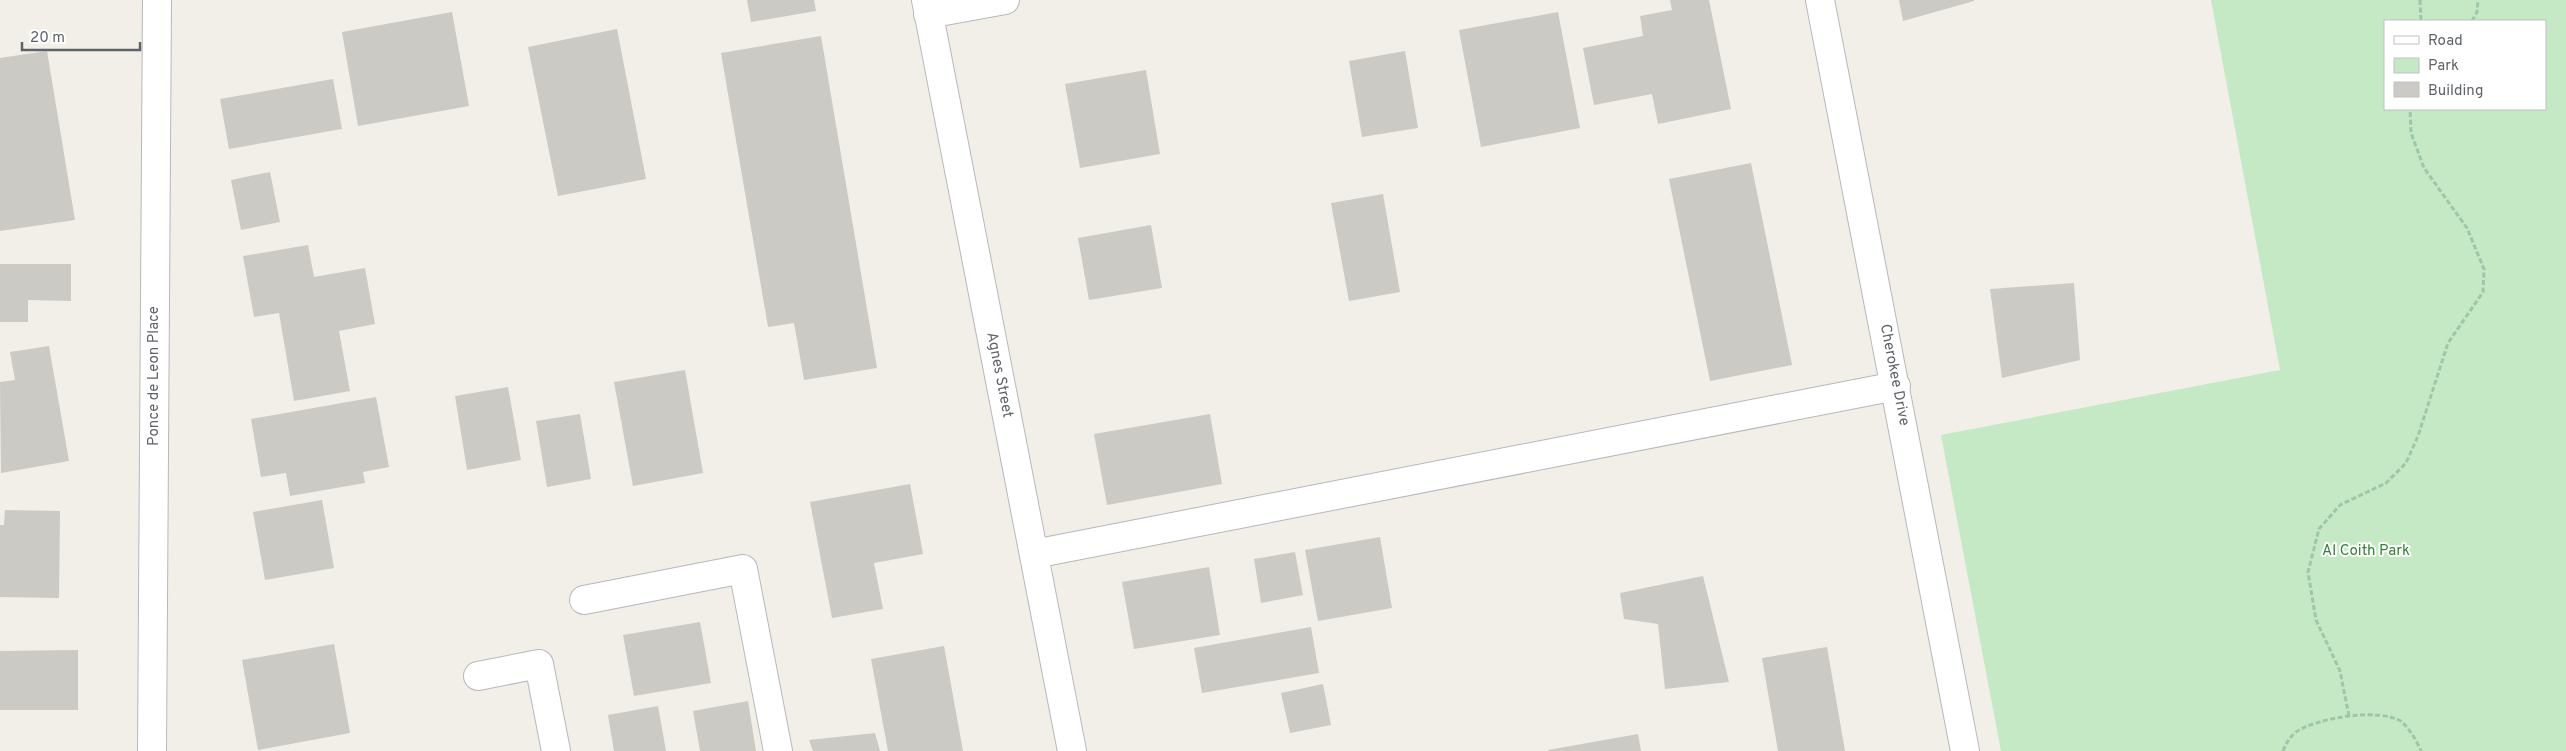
<svg xmlns="http://www.w3.org/2000/svg" width="2566" height="751" font-family="Overpass,sans-serif">
	<style>
		.green { fill: #c5e8c5; fill-rule: evenodd }
		.building { fill: #cccac5 }
		.lines { fill: none; stroke-linecap: round; stroke-linejoin: round }
		.minor-casing { stroke: #b5b8bc; stroke-width: 30 }
		.path { stroke: #9cc7a9; stroke-width: 3; stroke-dasharray: 5 2.5; stroke-linecap: butt }
		.minor { stroke: #fff; stroke-width: 28 }
		.labels { text-anchor: middle; dominant-baseline: central; stroke-width: 4; stroke-linejoin: round; paint-order: stroke }
		.street-label { font-size: 15px; fill: #5f6368; stroke: #fff }
		.park-label { font-size: 15px; fill: #348238; stroke: #fff }
	</style>
	<rect width="100%" height="100%" fill="#f1efe8"/>
	<path class="green" d="M2211,0H2566V751H2001L1941,435L2280,370ZM2385,21H2545V109H2385Z"/>
	<g class="building">
		<path d="M747,0H814L816,11L751,22Z"/>
		<path d="M1670,0H1709L1731,109L1658,124L1652,94L1594,105L1583,48L1643,36L1640,16L1672,10Z"/>
		<path d="M1899,0H1974V1L1903,21Z"/>
		<path d="M452,12L469,106L358,126L342,32Z"/>
		<path d="M1558,12L1580,128L1481,147L1459,30Z"/>
		<path d="M617,29L646,179L558,196L528,47Z"/>
		<path d="M821,36L877,368L804,380L794,323L768,327L721,53Z"/>
		<path d="M47,51L75,220L0,231V58Z"/>
		<path d="M1405,51L1418,128L1362,137L1349,61Z"/>
		<path d="M1146,70L1160,154L1080,168L1065,84Z"/>
		<path d="M333,79L342,129L229,149L220,99Z"/>
		<path d="M1751,163L1792,365L1710,381L1669,179Z"/>
		<path d="M270,172L280,222L241,230L231,180Z"/>
		<path d="M1383,194L1400,292L1349,301L1331,203Z"/>
		<path d="M1151,225L1162,288L1089,300L1078,238Z"/>
		<path d="M308,245L314,277L365,268L375,324L339,331L350,391L294,401L279,313L254,317L243,256Z"/>
		<path d="M0,264H71V301L28,300V322H0Z"/>
		<path d="M2074,283L2080,360L2002,378L1990,289Z"/>
		<path d="M49,346L69,461L1,473L0,382L15,380L10,352Z"/>
		<path d="M685,370L703,473L633,486L614,382Z"/>
		<path d="M508,387L521,460L467,470L455,396Z"/>
		<path d="M376,397L389,467L363,472L365,483L290,496L286,473L261,477L251,419Z"/>
		<path d="M580,414L591,479L547,487L536,421Z"/>
		<path d="M1210,414L1222,484L1107,505L1094,434Z"/>
		<path d="M910,484L923,554L874,563L883,609L832,618L810,502Z"/>
		<path d="M322,500L334,568L265,580L253,512Z"/>
		<path d="M5,510L60,511L59,598L0,597V525H4Z"/>
		<path d="M1380,537L1392,608L1318,621L1305,550Z"/>
		<path d="M1295,552L1303,595L1261,603L1254,559Z"/>
		<path d="M1209,567L1220,635L1134,649L1122,582Z"/>
		<path d="M1703,576L1729,682L1665,689L1658,624L1624,619L1620,593Z"/>
		<path d="M700,622L711,683L634,696L623,635Z"/>
		<path d="M1311,627L1319,673L1202,693L1194,648Z"/>
		<path d="M334,644L350,733L258,750L242,660Z"/>
		<path d="M944,646L963,751H888L871,659Z"/>
		<path d="M1827,647L1845,751H1778L1762,658Z"/>
		<path d="M78,650V710H0V651Z"/>
		<path d="M1323,684L1331,725L1290,733L1281,693Z"/>
		<path d="M748,701L756,751H700L693,711Z"/>
		<path d="M658,706L666,751H614L608,715Z"/>
		<path d="M875,733L880,751H813L809,740Z"/>
		<path d="M1638,734L1641,751H1548V750Z"/>
	</g>
	<g class="lines">
		<g class="minor-casing">
			<g id="minor">
				<path d="M926,0L1072,751"/>
				<path d="M1820,0L1965,751"/>
				<path d="M928,14L1005,0"/>
				<path d="M1034,554L1896,386"/>
				<path d="M584,600L743,569L778,751"/>
				<path d="M478,676L539,664L556,751"/>
				<path d="M152,751L157,0"/>
			</g>
		</g>
		<g class="path">
			<path d="M2420,0L2421,21"/>
			<path d="M2472,21L2477,12L2478,0"/>
			<path d="M2349,716L2340,671L2316,620L2308,572L2319,529L2340,505L2386,483L2406,463L2418,436L2448,343L2483,292L2484,269L2467,228L2424,168L2411,133L2410,109"/>
			<path d="M2283,751C2286,743 2290,737 2296,732C2316,718 2381,707 2402,722C2409,728 2418,743 2421,751"/>
		</g>
		<use href="#minor" class="minor"/>
	</g>
	<g class="labels">
		<g class="street-label">
			<text transform="translate(999 375) rotate(79)">Agnes Street</text>
			<text transform="translate(1894 375) rotate(79)">Cherokee Drive</text>
			<text transform="translate(154 376) rotate(-90)">Ponce de Leon Place</text>
		</g>
		<g class="park-label">
			<text x="2366" y="551">Al Coith Park</text>
		</g>
	</g>
	<rect x="2384" y="20" width="162" height="90" fill="#ffffff" stroke="#bfc1c3"/>
	<rect x="2394" y="36" width="25" height="8" fill="#ffffff" stroke="#bfc1c3"/>
	<text x="2428" y="45" font-size="15" fill="#5f6368">Road</text>
	<rect x="2394" y="58" width="25" height="15" fill="#c5e8c5" stroke="#bfc1c3"/>
	<text x="2428" y="70" font-size="15" fill="#5f6368">Park</text>
	<rect x="2394" y="82" width="25" height="15" fill="#cccac5" stroke="#bfc1c3"/>
	<text x="2428" y="95" font-size="15" fill="#5f6368">Building</text>
	<path d="M22 42v8h118v-8" fill="none" stroke="#5f6368" stroke-width="2.5"/>
	<text x="30" y="42" font-size="15" fill="#5f6368" stroke="#ffffff" stroke-width="4" paint-order="stroke">20 m</text>
</svg>
